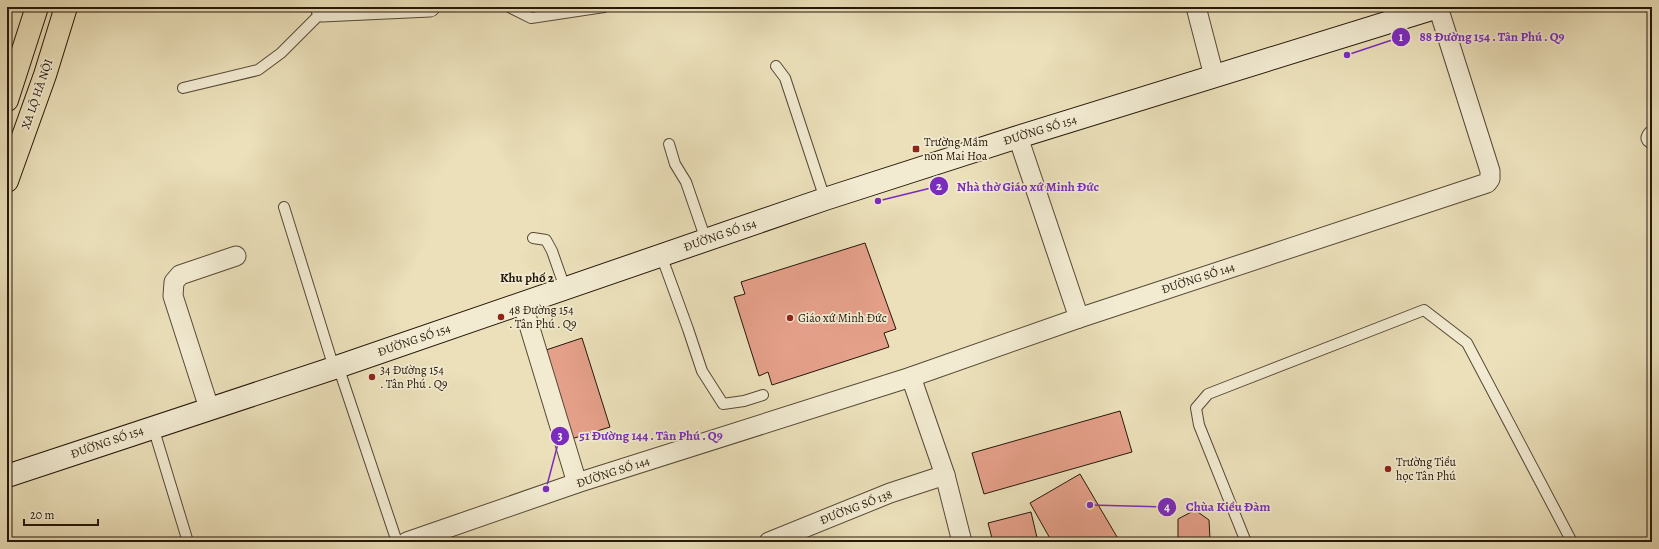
<svg xmlns="http://www.w3.org/2000/svg" width="1659" height="549" font-family="Alegreya,serif">
	<style>
		.building { fill: #e5a08a; stroke: #251709 }
		.lines { fill: none; stroke-linecap: round; stroke-linejoin: round }
		.lane-casing { stroke: #564935; stroke-width: 12 }
		.street-casing { stroke: #564935; stroke-width: 21 }
		.secondary-casing { stroke: #251709; stroke-width: 24 }
		.highway-casing { stroke: #251709; stroke-width: 24 }
		.lane { stroke: #f2ebd2; stroke-width: 10 }
		.street { stroke: #f2ebd2; stroke-width: 19 }
		.secondary { stroke: #f2ebd2; stroke-width: 22 }
		.highway { stroke: #ebe0ba; stroke-width: 22 }
		.poi-dot { fill: #8f2418; stroke: #f2ebd2; stroke-width: 1.5 }
		.labels { text-anchor: middle; dominant-baseline: central; stroke-width: 3.5; stroke-linejoin: round; paint-order: stroke }
		.street-label { font-size: 12px; fill: #251709; stroke: #f2ebd2 }
		.poi-label { font-size: 12px; fill: #251709; stroke: #f2ebd2; text-anchor: start }
		.neighbourhood-label { font-size: 13px; font-weight: bold; fill: #251709; stroke: #f2ebd2 }
		.leader { fill: none; stroke: #7b2cbf; stroke-width: 1.5 }
		.callout-dot { fill: #7b2cbf; stroke: #f2ebd2; stroke-width: 1.5 }
		.mark-label { font-size: 12px; text-anchor: middle; font-weight: bold; fill: #fff }
		.callout-label { font-size: 13px; text-anchor: middle; font-weight: bold; fill: #7b2cbf; stroke: #f2ebd2; stroke-width: 3.5; stroke-linejoin: round; paint-order: stroke }
	</style>
	<rect width="100%" height="100%" fill="#ebe0ba"/>
	<filter id="stains"><feTurbulence type="fractalNoise" baseFrequency=".005" numOctaves="4"/><feColorMatrix values="0 0 0 0 .2 0 0 0 0 .09 0 0 0 0 .02 0 0 0 .5 -.17"/></filter>
	<radialGradient id="worn" r=".72"><stop offset=".6" stop-color="#630" stop-opacity="0"/><stop offset="1" stop-color="#630" stop-opacity=".3"/></radialGradient>
	<g class="building">
		<path d="M865,243L896,329L884,333L889,347L772,385L768,372L759,376L734,297L745,294L741,282Z"/>
		<path d="M582,338L610,427L568,440L540,352Z"/>
		<path d="M1120,411L1132,452L984,494L972,453Z"/>
		<path d="M1080,474L1120,542H1052L1030,503Z"/>
		<path d="M1195,510L1209,520L1210,539L1206,542H1183L1178,538V519Z"/>
		<path d="M1031,512L1038,542H993L988,523Z"/>
	</g>
	<g class="lines">
		<g class="lane-casing">
			<g id="lane">
				<path d="M509,7L531,18L604,7"/>
				<path d="M776,66L785,78L825,199"/>
				<path d="M183,88L258,70L281,53L322,12"/>
				<path d="M669,144L675,164L686,182L706,240"/>
				<path d="M284,207L334,368"/>
				<path d="M533,238L546,240L552,251L565,288"/>
				<path d="M661,255L688,329L702,371L723,404L744,401L763,395"/>
				<path d="M338,366L397,542"/>
				<path d="M153,427L188,542"/>
				<path d="M1246,542L1199,425L1196,408L1208,394L1424,310L1467,343L1572,542"/>
			</g>
		</g>
		<g class="street-casing">
			<g id="street">
				<path d="M320,7L322,12L430,7"/>
				<path d="M1196,7L1214,76"/>
				<path d="M1018,137L1079,318"/>
				<path d="M1651,138L1652,136"/>
				<path d="M522,302L577,483"/>
				<path d="M911,377L945,475L962,542"/>
				<path d="M209,408L173,296L174,282L180,275L236,256"/>
				<path d="M407,542L577,483L911,377L1079,318L1487,183L1490,179V171L1438,7"/>
				<path d="M769,542L890,493L945,475"/>
			</g>
		</g>
		<g class="secondary-casing">
			<path id="secondary" d="M7,476L334,368L825,199L1018,137L1438,7"/>
		</g>
		<g class="highway-casing">
			<g id="highway">
				<path d="M7,100L37,7"/>
				<path d="M7,181L45,75L66,7"/>
			</g>
		</g>
		<use href="#lane" class="lane"/>
		<use href="#street" class="street"/>
		<use href="#secondary" class="secondary"/>
		<use href="#highway" class="highway"/>
	</g>
	<g class="poi-dot">
		<rect x="912" y="145" width="8" height="8" rx="2"/>
		<circle cx="501" cy="317" r="4"/>
		<circle cx="790" cy="318" r="4"/>
		<circle cx="372" cy="377" r="4"/>
		<circle cx="1388" cy="469" r="4"/>
	</g>
	<g class="labels">
		<g class="street-label">
			<text transform="translate(37 94) rotate(-71)">XA LỘ HÀ NỘI</text>
			<text transform="translate(1040 130) rotate(-17)">ĐƯỜNG SỐ 154</text>
			<text transform="translate(720 235) rotate(-19)">ĐƯỜNG SỐ 154</text>
			<text transform="translate(1198 278) rotate(-18)">ĐƯỜNG SỐ 144</text>
			<text transform="translate(414 340) rotate(-19)">ĐƯỜNG SỐ 154</text>
			<text transform="translate(107 442) rotate(-19)">ĐƯỜNG SỐ 154</text>
			<text transform="translate(613 472) rotate(-18)">ĐƯỜNG SỐ 144</text>
			<text transform="translate(856 507) rotate(-21)">ĐƯỜNG SỐ 138</text>
		</g>
		<g class="poi-label">
			<text x="924" y="142">Trường Mầm<tspan x="924" dy="14">non Mai Hoa</tspan></text>
			<text x="509" y="310">48 Đường 154<tspan x="509" dy="14">. Tân Phú . Q9</tspan></text>
			<text x="798" y="318">Giáo xứ Minh Đức</text>
			<text x="380" y="370">34 Đường 154<tspan x="380" dy="14">. Tân Phú . Q9</tspan></text>
			<text x="1396" y="462">Trường Tiểu<tspan x="1396" dy="14">học Tân Phú</tspan></text>
		</g>
		<g class="neighbourhood-label">
			<text x="527" y="277">Khu phố 2</text>
		</g>
	</g>
	<path class="leader" d="M1347 55L1401 37M878 201L939 186M546 489L560 436M1090 505L1167 507"/>
	<g class="callout-dot">
		<circle cx="1347" cy="55" r="4"/>
		<circle cx="878" cy="201" r="4"/>
		<circle cx="546" cy="489" r="4"/>
		<circle cx="1090" cy="505" r="4"/>
		<circle cx="1401" cy="37" r="10"/>
		<circle cx="939" cy="186" r="10"/>
		<circle cx="560" cy="436" r="10"/>
		<circle cx="1167" cy="507" r="10"/>
	</g>
	<g class="mark-label">
		<text x="1401" y="41">1</text>
		<text x="939" y="190">2</text>
		<text x="560" y="440">3</text>
		<text x="1167" y="511">4</text>
	</g>
	<g class="callout-label">
		<text x="1492" y="41">88 Đường 154 . Tân Phú . Q9</text>
		<text x="1028" y="191">Nhà thờ Giáo xứ Minh Đức</text>
		<text x="651" y="440">51 Đường 144 . Tân Phú . Q9</text>
		<text x="1228" y="511">Chùa Kiều Đàm</text>
	</g>
	<rect width="1659" height="549" fill="none" stroke="#ebe0ba" stroke-width="24"/>
	<rect x="8" y="8" width="1643" height="533" fill="none" stroke="#251709" stroke-width="2"/>
	<rect x="12" y="12" width="1635" height="525" fill="none" stroke="#251709"/>
	<path d="M24 519v6h74v-6" fill="none" stroke="#251709" stroke-width="2"/>
	<text x="30" y="519" font-size="12" fill="#251709" stroke="#f2ebd2" stroke-width="3" paint-order="stroke">20 m</text>
	<rect width="100%" height="100%" filter="url(#stains)"/>
	<rect width="100%" height="100%" fill="url(#worn)"/>
</svg>
